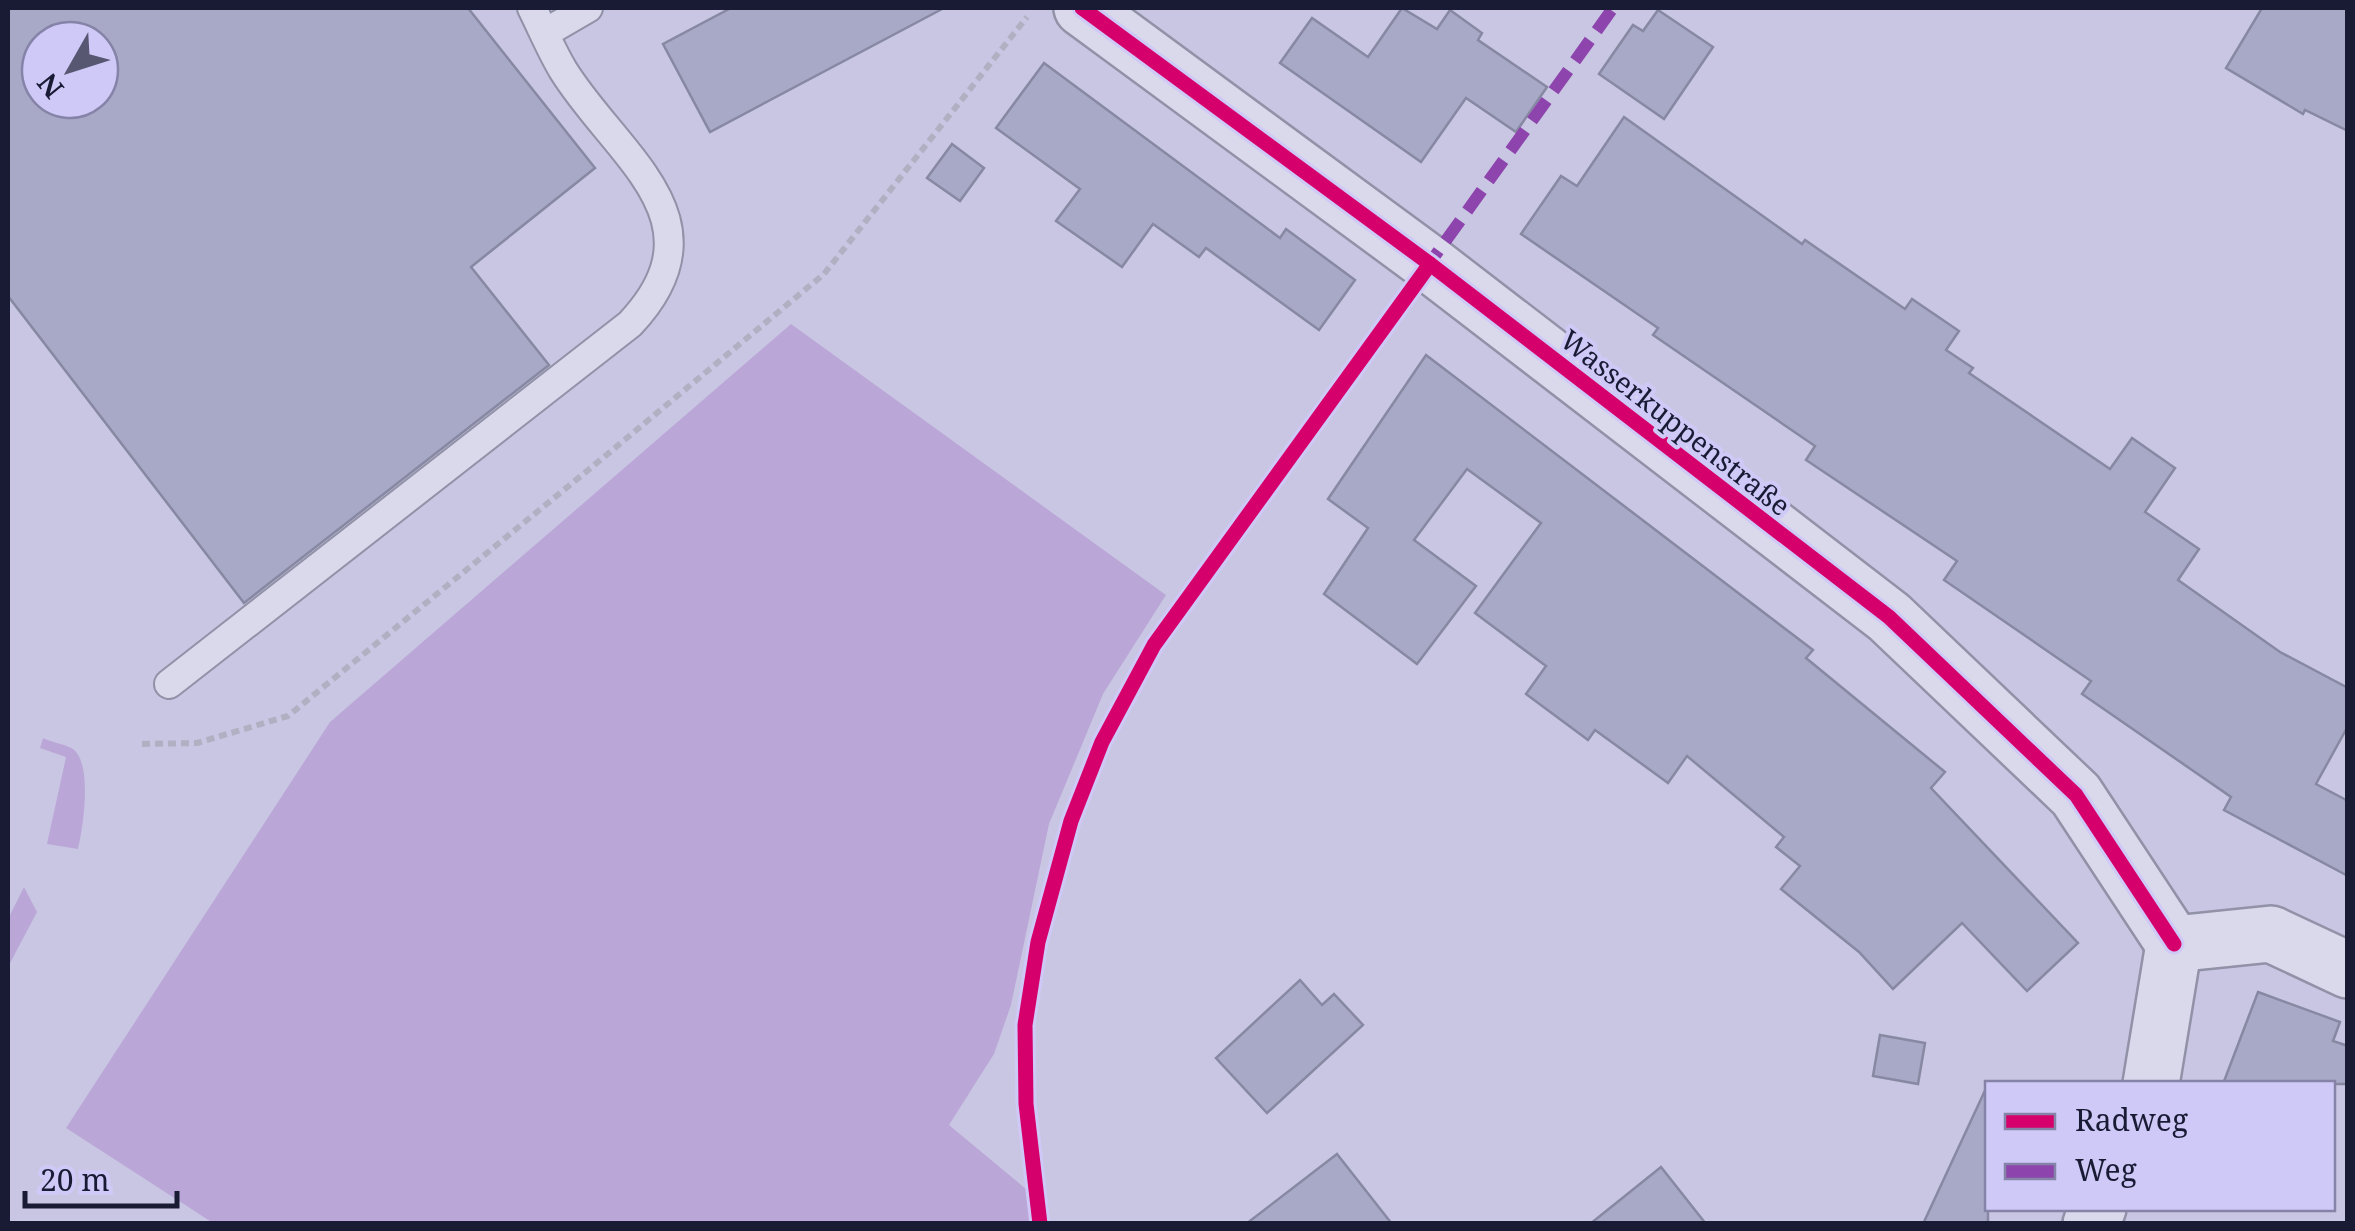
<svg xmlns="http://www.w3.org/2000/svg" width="2355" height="1231" font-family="'Noto Serif',serif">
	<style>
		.green { fill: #bba7d7 }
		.building { fill: #a8a9c7; stroke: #8788a2; stroke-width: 2.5; fill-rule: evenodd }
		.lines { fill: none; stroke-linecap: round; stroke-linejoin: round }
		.service-casing { stroke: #9191a7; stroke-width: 32 }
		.minor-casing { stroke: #9191a7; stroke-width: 60 }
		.path { stroke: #b1b0c3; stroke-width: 6; stroke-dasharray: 8 5; stroke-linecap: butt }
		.service { stroke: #dad8eb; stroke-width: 28 }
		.minor { stroke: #dad8eb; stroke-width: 55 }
		.quiet { stroke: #8e44ad; stroke-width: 12; stroke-dasharray: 25 12; stroke-linecap: butt }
		.cycleway-casing { stroke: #cfc9f7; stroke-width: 21 }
		.cycleway { stroke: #d6006c; stroke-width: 15 }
		.labels { text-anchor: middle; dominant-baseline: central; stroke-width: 8; stroke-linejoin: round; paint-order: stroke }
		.street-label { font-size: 28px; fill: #191b35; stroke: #cfc9f7 }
	</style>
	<rect width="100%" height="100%" fill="#c9c6e3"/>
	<g class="green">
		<path d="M791,324L1166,595L1103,694L1049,824L1011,1005L994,1054L949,1125L1038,1199L1050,1223H213L66,1128L330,722Z"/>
		<path d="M43,738C51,742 65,744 73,749C93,764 83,828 78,849L47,844L66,757L40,748Z"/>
		<path d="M24,887L37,912L8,967V919Z"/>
	</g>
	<g class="building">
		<path d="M8,8H468L595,168L471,267L549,365L244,603L8,296ZM40,40H100V100H40Z"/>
		<path d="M731,8H944L710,132L663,44Z"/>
		<path d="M1402,8L1437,29L1450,10L1482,33L1478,40L1547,87L1516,132L1466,98L1421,162L1280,63L1312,18L1368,57Z"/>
		<path d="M2262,8H2348V131L2305,110L2303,114L2226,68Z"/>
		<path d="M1658,10L1713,47L1664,119L1599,74L1633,25L1643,31Z"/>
		<path d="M1044,63L1280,238L1286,229L1355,280L1319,330L1206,248L1199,257L1153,224L1122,267L1056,221L1080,189L996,128Z"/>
		<path d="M1624,117L1802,244L1805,240L1905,309L1912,299L1959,331L1946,350L1973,368L1969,373L2110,469L2132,438L2175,468L2145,512L2199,549L2178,580L2280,652L2348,688V726L2316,784L2348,801V876L2224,810L2231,797L2082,694L2091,681L1944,580L1957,561L1806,460L1815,446L1653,335L1658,328L1521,234L1561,176L1577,186Z"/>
		<path d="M952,144L984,168L960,201L927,178Z"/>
		<path d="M1426,355L1813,650L1806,658L1945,772L1931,788L2078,943L2027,991L1962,923L1893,989L1859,952L1781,889L1800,866L1776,847L1784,837L1687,756L1668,783L1595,730L1588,740L1526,694L1546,666L1475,613L1541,523L1467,469L1414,540L1476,586L1417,664L1324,594L1368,528L1328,499Z"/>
		<path d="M1300,980L1322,1005L1334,994L1363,1025L1267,1113L1216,1058Z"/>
		<path d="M2258,992L2340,1022L2333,1041L2348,1046V1084H2223Z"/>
		<path d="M1880,1035L1925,1043L1918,1084L1873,1076Z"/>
		<path d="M1988,1084V1224H1923Z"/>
		<path d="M1337,1154L1392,1224H1246Z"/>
		<path d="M1661,1167L1706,1224H1590Z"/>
	</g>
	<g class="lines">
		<g class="service-casing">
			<g id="service">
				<path d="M545,33L588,8"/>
				<path d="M169,684L630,324C728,220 616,156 563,70C551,50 542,28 532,8"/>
			</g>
		</g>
		<g class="minor-casing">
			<g id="minor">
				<path d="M1082,8L1430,264L1889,617L2076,795L2174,944"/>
				<path d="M2174,944L2271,934L2348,970"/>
				<path d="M2151,1084L2174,944"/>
				<path d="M2091,1224L2098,1208"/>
			</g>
		</g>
		<path class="path" d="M142,744L197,743L288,716L604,457L824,274L1027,17"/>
		<use href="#service" class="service"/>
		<use href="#minor" class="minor"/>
		<path class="quiet" d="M1424,271L1613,8"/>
		<g class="cycleway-casing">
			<g id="cycleway">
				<path d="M1082,8L1430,264L1889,617L2076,795L2174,944"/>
				<path d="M1040,1224L1026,1104L1025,1025L1038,942L1071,821L1102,742L1154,645L1430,264"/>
			</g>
		</g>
		<use href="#cycleway" class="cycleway"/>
	</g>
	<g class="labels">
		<g class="street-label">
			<text transform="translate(1676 422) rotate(38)">Wasserkuppenstraße</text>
		</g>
	</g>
	<rect width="2355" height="1231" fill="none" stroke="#191b35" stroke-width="20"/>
	<rect x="1985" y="1081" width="350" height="130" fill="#cfc9f7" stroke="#8683a9" stroke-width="2.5"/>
	<rect x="2005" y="1114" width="50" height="15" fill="#d6006c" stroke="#8683a9" stroke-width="2.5"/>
	<text x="2075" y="1131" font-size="30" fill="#191b35">Radweg</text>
	<rect x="2005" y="1164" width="50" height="15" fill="#8e44ad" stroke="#8683a9" stroke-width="2.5"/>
	<text x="2075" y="1181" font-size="30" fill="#191b35">Weg</text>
	<g transform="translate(70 70) rotate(231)"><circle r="48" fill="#cfc9f7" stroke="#8683a9" stroke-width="2.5"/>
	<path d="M0-8L18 38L0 25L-18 38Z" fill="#575772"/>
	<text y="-15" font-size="28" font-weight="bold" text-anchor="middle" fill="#191b35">N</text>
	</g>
	<path d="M25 1191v15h152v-15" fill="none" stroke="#191b35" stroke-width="5"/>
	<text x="40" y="1191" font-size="30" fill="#191b35" stroke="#cfc9f7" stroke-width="8" paint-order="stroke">20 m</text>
</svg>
